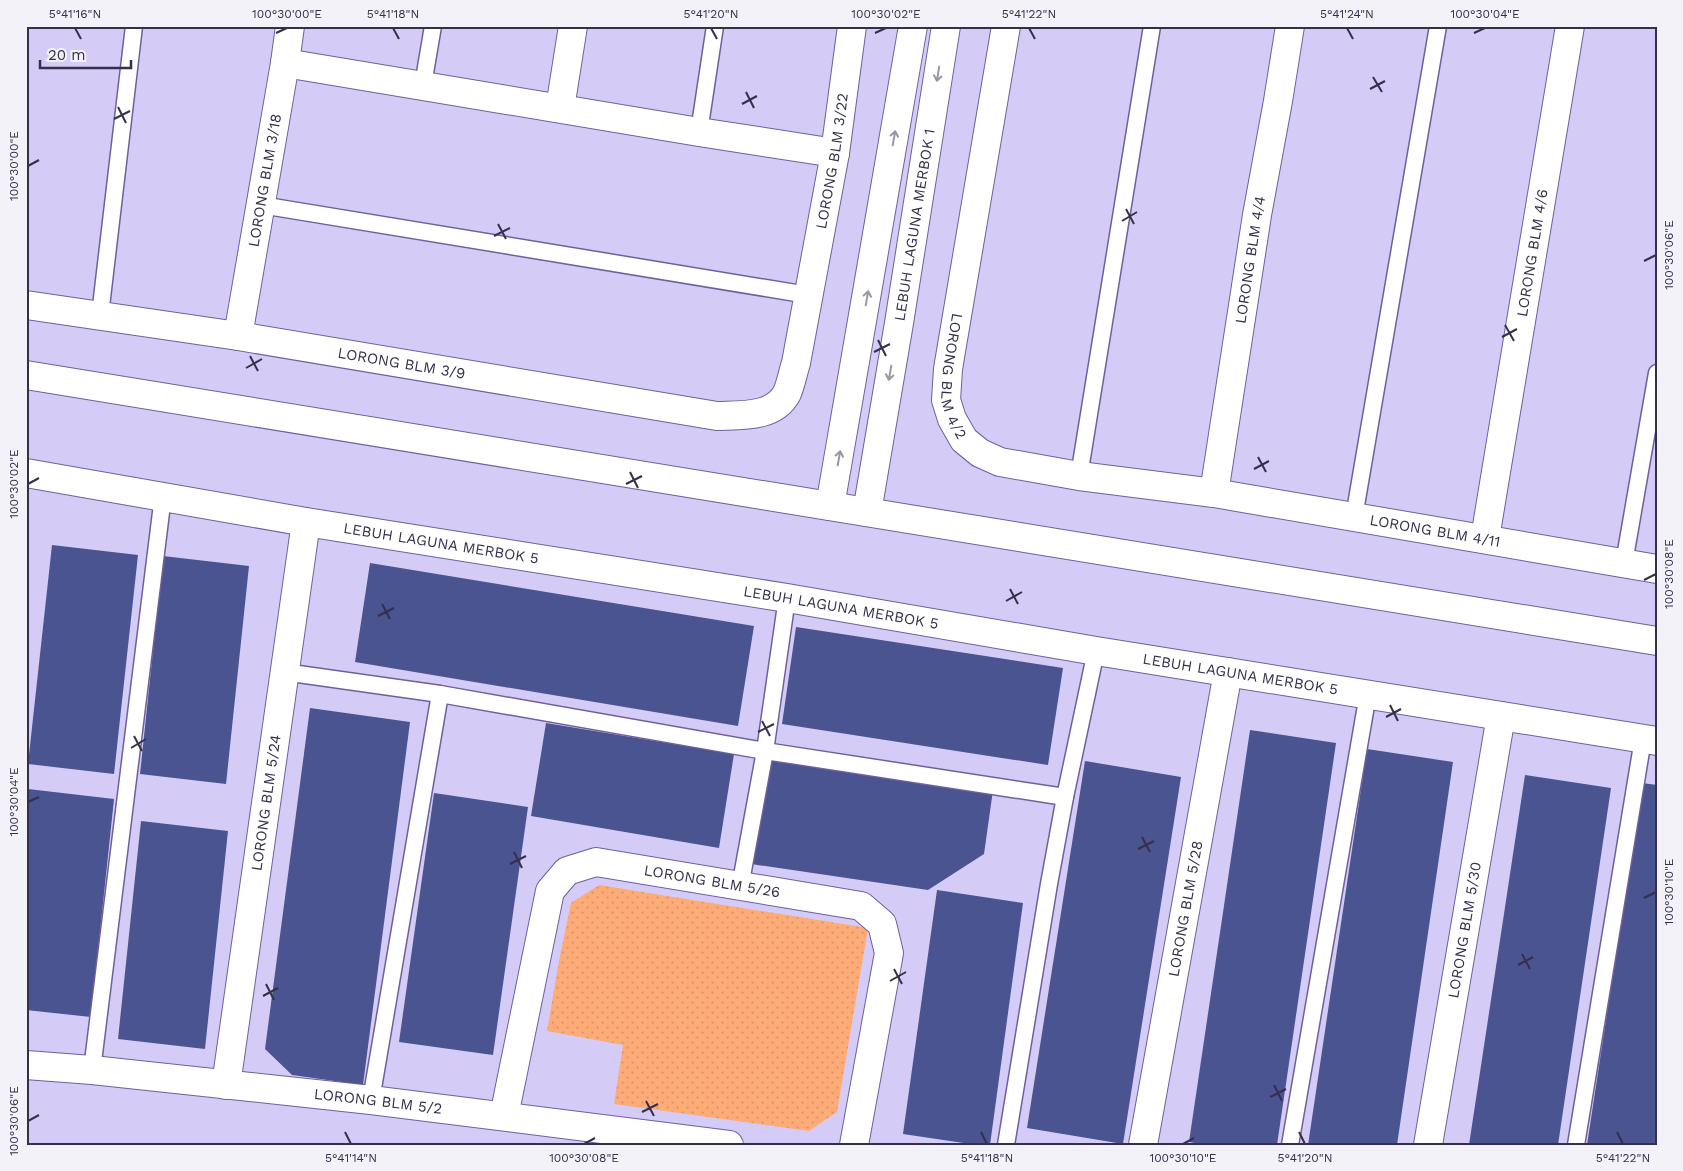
<svg xmlns="http://www.w3.org/2000/svg" width="1683" height="1171" font-family="'Work Sans',sans-serif">
	<style>
		.park { fill: url(#park-dots) }
		.building { fill: #495490 }
		.lines { fill: none; stroke-linecap: round; stroke-linejoin: round }
		.lane-casing { stroke: #6f5f9e; stroke-width: 19 }
		.street-casing { stroke: #6f5f9e; stroke-width: 30 }
		.secondary-casing { stroke: #6f5f9e; stroke-width: 30 }
		.lane { stroke: #fff; stroke-width: 16 }
		.street { stroke: #fff; stroke-width: 28 }
		.secondary { stroke: #fff; stroke-width: 28 }
		.oneway { stroke: #9a97a4 }
		.ticks { fill: none; stroke: #352f4a; stroke-width: 2 }
		.labels { text-anchor: middle; dominant-baseline: central; stroke-width: 5; stroke-linejoin: round; paint-order: stroke }
		.street-label { font-size: 15px; fill: #352f4a; stroke: #f3f2f9 }
		.neatline { fill: none; stroke: #352f4a; stroke-width: 2 }
		.ticks-label { font-size: 12px; text-anchor: middle; fill: #352f4a }
	</style>
	<defs>
		<pattern id="park-dots" width="8" height="8" patternUnits="userSpaceOnUse" patternTransform="scale(1.25)"><rect width="8" height="8" fill="#fdac77"/><path d="M2 2h.1M6 6h.1" fill="none" stroke="#d99468" stroke-width="1.8" stroke-linecap="round"/></pattern>
	</defs>
	<rect width="100%" height="100%" fill="#d4ccf6"/>
	<path class="park" d="M599,885L868,928L837,1112L809,1131L614,1104L623,1045L547,1031L559,961L571,903Z"/>
	<g class="building">
		<path d="M52,545L138,555L114,774L28,764Z"/>
		<path d="M163,556L249,566L226,784L140,774Z"/>
		<path d="M370,563L754,626L738,726L355,662Z"/>
		<path d="M796,627L1063,668L1048,765L782,724Z"/>
		<path d="M310,708L410,722L363,1085L292,1075L265,1049Z"/>
		<path d="M546,723L734,754L719,848L531,816Z"/>
		<path d="M1250,730L1336,743L1277,1145H1206L1189,1142Z"/>
		<path d="M1367,749L1453,762L1397,1145H1308Z"/>
		<path d="M766,756L993,790L984,854L928,890L751,864Z"/>
		<path d="M1085,761L1181,777L1123,1144L1027,1128Z"/>
		<path d="M1525,775L1611,788L1558,1145H1469Z"/>
		<path d="M1642,783L1657,785V1145H1587Z"/>
		<path d="M28,789L114,799L91,1017L26,1010V806Z"/>
		<path d="M434,793L528,807L493,1055L399,1042Z"/>
		<path d="M141,821L228,831L205,1049L118,1039Z"/>
		<path d="M937,890L1023,903L990,1145H977L903,1134Z"/>
	</g>
	<g class="lines">
		<g class="lane-casing">
			<g id="lane">
				<path d="M423,85L433,26"/>
				<path d="M699,132L715,26"/>
				<path d="M261,205L808,295"/>
				<path d="M100,315L134,26"/>
				<path d="M1079,476L1152,26"/>
				<path d="M1354,517L1438,26"/>
				<path d="M1624,563L1657,373"/>
				<path d="M284,672L440,694L765,751L1065,797L1049,884L1006,1145"/>
				<path d="M1065,797L1096,651"/>
				<path d="M740,887L765,751L787,598"/>
				<path d="M92,1070L163,496"/>
				<path d="M371,1100L440,694"/>
				<path d="M1290,1145L1368,694"/>
				<path d="M1576,1145L1643,739"/>
			</g>
		</g>
		<g class="street-casing">
			<g id="street">
				<path id="s1" d="M1006,26L948,369L946,400L952,419L964,440L980,453L1000,462L1079,476L1214,493L1657,569"/>
				<path d="M285,63L699,132L835,153"/>
				<path d="M560,108L573,26"/>
				<path id="s2" d="M26,305L238,336L717,416C741,415 774,418 787,393C791,384 793,372 796,363L835,153L852,26"/>
				<path id="s3" d="M238,336L285,63L290,26"/>
				<path id="s4" d="M26,473L306,522L787,598L1096,651L1657,741"/>
				<path id="s5" d="M1214,493L1257,215L1278,101L1290,26"/>
				<path id="s6" d="M1485,538L1570,26"/>
				<path id="s7" d="M26,1065L92,1070L371,1100L729,1145"/>
				<path id="s8" d="M226,1085L306,522"/>
				<path id="s9" d="M504,1116L550,891L567,871L596,862L861,906L882,924L889,953L854,1145"/>
				<path id="s10" d="M1143,1145L1228,672"/>
				<path id="s11" d="M1428,1145L1501,716"/>
			</g>
		</g>
		<g class="secondary-casing">
			<g id="secondary">
				<path d="M26,375L1657,641"/>
				<path d="M830,506L913,26"/>
				<path id="s12" d="M867,512L899,323L946,26"/>
			</g>
		</g>
		<use href="#lane" class="lane"/>
		<use href="#street" class="street"/>
		<use href="#secondary" class="secondary"/>
	</g>
	<defs><path id="oneway-shaft" d="M-6 0H5M1.5-3L5.5 0L1.5 3" fill="none" stroke-width="1.6" stroke-linecap="round" stroke-linejoin="round" transform="scale(1.25)"/></defs>
	<g class="oneway">
		<use href="#oneway-shaft" transform="translate(938 74) rotate(99)"/>
		<use href="#oneway-shaft" transform="translate(894 138) rotate(-80)"/>
		<use href="#oneway-shaft" transform="translate(867 298) rotate(-80)"/>
		<use href="#oneway-shaft" transform="translate(890 373) rotate(100)"/>
		<use href="#oneway-shaft" transform="translate(839 458) rotate(-80)"/>
	</g>
	<path class="ticks" d="M75,28L81,39M393,28L399,39M711,28L717,39M1029,28L1035,39M1347,28L1353,39M276,33L287,28M875,33L886,28M1474,33L1485,28M1373,77L1382,92M1370,89L1385,81M746,92L754,108M742,104L757,96M118,107L126,123M114,119L130,111M28,166L39,160M1126,209L1134,224M1122,221L1137,212M498,224L506,239M494,236L510,228M1644,261L1656,255M1505,325L1514,341M1502,337L1517,329M878,340L886,356M874,352L890,344M250,356L258,371M246,368L262,359M1258,457L1266,472M1254,469L1269,461M630,472L638,488M28,484L39,478M626,484L642,476M1644,580L1656,574M1010,589L1018,604M1006,601L1022,592M382,604L390,619M378,616L394,608M1390,705L1398,721M1386,717L1401,709M762,721L770,736M758,732L774,724M134,736L142,751M131,748L146,739M28,802L39,797M1142,837L1150,852M1138,849L1154,841M514,852L522,868M510,864L526,856M1644,898L1656,892M1522,954L1530,969M1518,965L1533,957M894,969L902,984M890,981L906,972M266,984L274,1000M263,996L278,988M1274,1085L1282,1101M1270,1097L1286,1089M646,1101L654,1116M642,1112L658,1104M28,1121L39,1115M345,1132L351,1144M981,1132L987,1144M1299,1132L1305,1144M1617,1132L1623,1144M584,1144L595,1138M1183,1144L1194,1138"/>
	<g class="labels">
		<g class="street-label">
			<text stroke="none"><textPath href="#s2" startOffset="1014">LORONG BLM 3/22</textPath></text>
			<text stroke="none"><textPath href="#s3" startOffset="158">LORONG BLM 3/18</textPath></text>
			<text stroke="none"><textPath href="#s12" startOffset="291">LEBUH LAGUNA MERBOK 1</textPath></text>
			<text stroke="none"><textPath href="#s6" startOffset="289">LORONG BLM 4/6</textPath></text>
			<text stroke="none"><textPath href="#s5" startOffset="236">LORONG BLM 4/4</textPath></text>
			<text stroke="none"><textPath href="#s2" startOffset="380">LORONG BLM 3/9</textPath></text>
			<text stroke="none"><textPath href="#s1" startOffset="356">LORONG BLM 4/2</textPath></text>
			<text stroke="none"><textPath href="#s1" startOffset="906">LORONG BLM 4/11</textPath></text>
			<text stroke="none"><textPath href="#s4" startOffset="421">LEBUH LAGUNA MERBOK 5</textPath></text>
			<text stroke="none"><textPath href="#s4" startOffset="826">LEBUH LAGUNA MERBOK 5</textPath></text>
			<text stroke="none"><textPath href="#s4" startOffset="1231">LEBUH LAGUNA MERBOK 5</textPath></text>
			<text stroke="none"><textPath href="#s8" startOffset="285">LORONG BLM 5/24</textPath></text>
			<text stroke="none"><textPath href="#s9" startOffset="404">LORONG BLM 5/26</textPath></text>
			<text stroke="none"><textPath href="#s10" startOffset="240">LORONG BLM 5/28</textPath></text>
			<text stroke="none"><textPath href="#s11" startOffset="218">LORONG BLM 5/30</textPath></text>
			<text stroke="none"><textPath href="#s7" startOffset="354">LORONG BLM 5/2</textPath></text>
		</g>
	</g>
	<rect width="1683" height="1171" fill="none" stroke="#f3f2f9" stroke-width="55"/>
	<path d="M40 60v8h91v-8" fill="none" stroke="#352f4a" stroke-width="2.5"/>
	<text x="48" y="60" font-size="15" fill="#352f4a" stroke="#f3f2f9" stroke-width="4" paint-order="stroke">20 m</text>
	<rect x="28" y="28" width="1628" height="1116" class="neatline"/>
	<g class="ticks-label">
		<text x="75" y="18">5°41'16"N</text>
		<text x="287" y="18">100°30'00"E</text>
		<text x="393" y="18">5°41'18"N</text>
		<text x="711" y="18">5°41'20"N</text>
		<text x="886" y="18">100°30'02"E</text>
		<text x="1029" y="18">5°41'22"N</text>
		<text x="1347" y="18">5°41'24"N</text>
		<text x="1485" y="18">100°30'04"E</text>
		<text transform="translate(14 166) rotate(-90)" y="4">100°30'00"E</text>
		<text transform="translate(1669 255) rotate(-90)" y="4">100°30'06"E</text>
		<text transform="translate(14 484) rotate(-90)" y="4">100°30'02"E</text>
		<text transform="translate(1669 574) rotate(-90)" y="4">100°30'08"E</text>
		<text transform="translate(14 802) rotate(-90)" y="4">100°30'04"E</text>
		<text transform="translate(1669 892) rotate(-90)" y="4">100°30'10"E</text>
		<text transform="translate(14 1121) rotate(-90)" y="4">100°30'06"E</text>
		<text x="351" y="1162">5°41'14"N</text>
		<text x="584" y="1162">100°30'08"E</text>
		<text x="987" y="1162">5°41'18"N</text>
		<text x="1183" y="1162">100°30'10"E</text>
		<text x="1305" y="1162">5°41'20"N</text>
		<text x="1623" y="1162">5°41'22"N</text>
	</g>
</svg>
